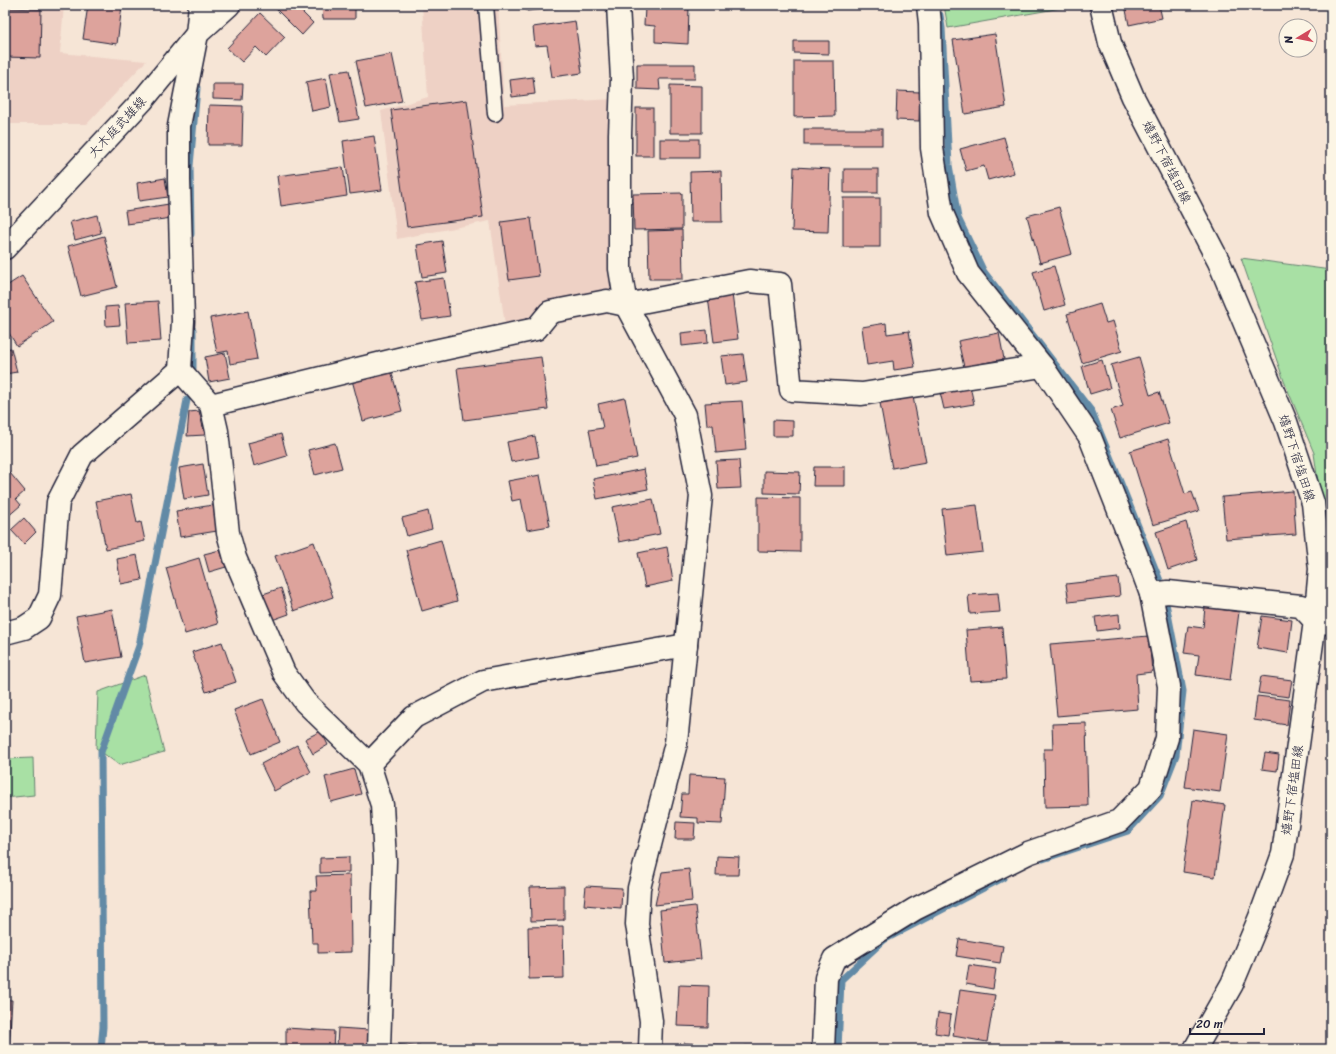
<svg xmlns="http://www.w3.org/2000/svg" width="1336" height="1054" font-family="Sriracha,'Klee One',sans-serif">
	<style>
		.built { fill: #eed1c5 }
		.green { fill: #a8e0a4; stroke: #658170 }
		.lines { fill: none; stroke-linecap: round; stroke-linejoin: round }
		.stream { stroke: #628aa6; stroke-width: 7 }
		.building { fill: #dda39c; stroke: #22223b }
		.service-casing { stroke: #22223b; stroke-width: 17 }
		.minor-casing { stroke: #22223b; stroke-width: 25 }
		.secondary-casing { stroke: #22223b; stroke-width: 25 }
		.service { stroke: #fcf5e5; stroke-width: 14 }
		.minor { stroke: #fcf5e5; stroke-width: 22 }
		.secondary { stroke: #fcf5e5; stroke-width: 22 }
		.labels { text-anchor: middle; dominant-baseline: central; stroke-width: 3.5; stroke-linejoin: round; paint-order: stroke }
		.street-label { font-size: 13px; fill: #22223b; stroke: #fcf5e5 }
	</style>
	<rect width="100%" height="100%" fill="#f6e5d6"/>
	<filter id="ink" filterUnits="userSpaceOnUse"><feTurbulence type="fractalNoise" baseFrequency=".025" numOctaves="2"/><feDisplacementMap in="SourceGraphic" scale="8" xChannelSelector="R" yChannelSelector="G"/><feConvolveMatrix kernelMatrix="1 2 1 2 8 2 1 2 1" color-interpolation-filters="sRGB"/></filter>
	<g filter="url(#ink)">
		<g class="built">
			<path d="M5,5H64L60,53L146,61L87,124H5Z"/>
			<path d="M422,5H498L504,105L614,99L618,312L551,325H505L490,221L397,239L381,111L428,97Z"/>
		</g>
		<g class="green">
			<path d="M944,5H1078L948,28Z"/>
			<path d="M1241,258L1331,270V521L1325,534L1314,453L1284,381Z"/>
			<path d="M145,675L164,752L119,765L96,748L98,692Z"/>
			<path d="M33,758L34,795L5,798V759Z"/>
		</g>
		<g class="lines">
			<g class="stream">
				<path d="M940,15L942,28L949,165L958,218L984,272L1092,412L1163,588L1183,691L1176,755L1160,796L1128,831L1043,859"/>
				<path d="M191,234L190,166L197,88"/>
				<path d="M193,330V368"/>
				<path d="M101,1049L103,1027L101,752L139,646L187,400"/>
				<path d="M838,1049L841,980L884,940L1003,878"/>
			</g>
		</g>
		<g class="building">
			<path d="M88,5H112L122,6L117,44L83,39Z"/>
			<path d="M272,5H301L298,8L313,23L302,35Z"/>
			<path d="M322,5H355V19H323Z"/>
			<path d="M526,5H565V7L527,11Z"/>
			<path d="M656,5H689L688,44L655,42V26L644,25L645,8H656Z"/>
			<path d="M1125,5H1159L1162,18L1129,25Z"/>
			<path d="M5,8L41,9L40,58L5,57Z"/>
			<path d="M260,13L285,37L266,57L256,47L242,62L227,48Z"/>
			<path d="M575,21L582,73L552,77L547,45L535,46L533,27Z"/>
			<path d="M995,34L1006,107L965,114L953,40Z"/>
			<path d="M794,41H829V54L794,53Z"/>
			<path d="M392,54L402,101L366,108L356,61Z"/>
			<path d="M794,61H834L835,116L794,117Z"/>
			<path d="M637,64H695V79H659L660,90L637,89Z"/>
			<path d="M349,70L359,119L340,122L330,73Z"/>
			<path d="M533,77L535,94L512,97L510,80Z"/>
			<path d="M326,78L331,107L312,111L306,82Z"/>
			<path d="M213,84H243L242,100L213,99Z"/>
			<path d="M670,85L702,86V133H670Z"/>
			<path d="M897,91L920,92L919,121L896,120Z"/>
			<path d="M467,100L483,217L407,227L391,110Z"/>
			<path d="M209,105L243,106L242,145H208Z"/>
			<rect x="636" y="108" width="17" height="48"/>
			<rect x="804" y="129" width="78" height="16"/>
			<path d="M374,136L382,190L350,194L343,141Z"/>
			<path d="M1004,137L1014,173L988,180L984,166L966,171L960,149Z"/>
			<rect x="660" y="139" width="39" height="19"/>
			<path d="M343,167L347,196L281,206L277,176Z"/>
			<path d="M794,167L830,169L828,232L792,231Z"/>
			<rect x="844" y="169" width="34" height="24"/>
			<path d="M721,171L722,222H691L690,172Z"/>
			<path d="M165,178L168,197L139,201L137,183Z"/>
			<path d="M682,193V229L634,230L633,194Z"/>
			<rect x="843" y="198" width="37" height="49"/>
			<path d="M169,204L172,218L127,224L125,211Z"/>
			<path d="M1059,207L1072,254L1040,263L1027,216Z"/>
			<path d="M97,215L101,233L75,240L70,222Z"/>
			<path d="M531,218L539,276L509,280L501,222Z"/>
			<path d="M682,230L683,279H649L648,231Z"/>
			<path d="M104,236L117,287L81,296L68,246Z"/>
			<path d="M442,241L447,273L422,277L417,245Z"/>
			<path d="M1054,266L1065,305L1044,311L1033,272Z"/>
			<path d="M22,276L53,322L17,346L5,327V287Z"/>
			<path d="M444,278L450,316L422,320L415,282Z"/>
			<path d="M732,294L738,339L714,342L708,297Z"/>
			<path d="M158,301L161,341L128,343L125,303Z"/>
			<path d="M1100,304L1106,323L1113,321L1122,351L1082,363L1067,314Z"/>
			<path d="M118,306L120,325L106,326L105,307Z"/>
			<path d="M248,311L257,359L230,364L228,351L217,353L210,318Z"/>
			<path d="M886,323L887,334L909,331L915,367L894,370L893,361L867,365L862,327Z"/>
			<path d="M707,330L708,343L682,346L681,333Z"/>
			<path d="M999,333L1004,359L964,367L958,341Z"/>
			<path d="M11,348L17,372L5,374V349Z"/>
			<path d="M225,353L230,378L209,382L205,357Z"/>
			<path d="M743,354L747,382L725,385L721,356Z"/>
			<path d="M541,357L548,409L464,420L457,368Z"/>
			<path d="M1139,357L1150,395L1159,392L1169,423L1120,438L1111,410L1123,406L1111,365Z"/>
			<path d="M1102,360L1110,388L1090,394L1082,366Z"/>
			<path d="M391,370L402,411L363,421L352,380Z"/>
			<path d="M970,386L974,404L944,409L940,392Z"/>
			<path d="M913,397L926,462L892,468L880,403Z"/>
			<path d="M625,398L637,458L596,466L589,430L603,428L598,404Z"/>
			<path d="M742,401L746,450L716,453L713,425H707L705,403Z"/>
			<path d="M199,411L205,435L187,436L189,412Z"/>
			<path d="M773,420L793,421V436H773Z"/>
			<path d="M281,434L287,456L254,466L248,443Z"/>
			<path d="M535,436L539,457L511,462L507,442Z"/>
			<path d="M1168,439L1185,494L1192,492L1199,511L1153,525L1130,451Z"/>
			<path d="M335,443L342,468L315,475L308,450Z"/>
			<path d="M739,460L741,488L718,489L716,461Z"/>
			<path d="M203,464L208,495L184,499L179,468Z"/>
			<path d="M5,467L25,491L16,499L21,505L6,518Z"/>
			<path d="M814,467H845V486H813Z"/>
			<path d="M644,469L648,489L597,499L593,479Z"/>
			<path d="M764,471L800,472L799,494L764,493Z"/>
			<path d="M540,475L550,526L527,530L521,499L512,501L508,481Z"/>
			<path d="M1293,491L1296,534L1226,539L1222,497Z"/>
			<path d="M131,494L137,523L141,522L145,541L106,549L96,501Z"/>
			<path d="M758,497L800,498V552L758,551Z"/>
			<path d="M653,499L660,534L619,542L612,507Z"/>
			<path d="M213,505L217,531L180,537L176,511Z"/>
			<path d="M977,505L983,552L947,556L942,509Z"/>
			<path d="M428,511L432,529L407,536L402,518Z"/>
			<path d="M24,518L36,532L24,544L11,530Z"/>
			<path d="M1186,522L1197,560L1168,570L1156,532Z"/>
			<path d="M441,540L457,601L422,611L406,550Z"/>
			<path d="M314,542L333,597L294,611L275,556Z"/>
			<path d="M667,547L673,581L645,587L638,553Z"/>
			<path d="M220,550L226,567L209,572L204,554Z"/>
			<path d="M137,555L142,580L121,584L117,559Z"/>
			<path d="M199,558L218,624L185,634L166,568Z"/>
			<path d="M1118,578L1120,596L1069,602L1066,584Z"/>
			<path d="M281,588L289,614L272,620L263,594Z"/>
			<path d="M998,593L1000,612L970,614L968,595Z"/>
			<path d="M1205,607L1239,612L1230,680L1196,675L1199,655L1184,653L1188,626L1203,628Z"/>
			<path d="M112,609L121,657L85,663L76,616Z"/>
			<path d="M1119,614L1120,628L1097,631L1095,617Z"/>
			<path d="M1262,616L1292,620L1288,653L1257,648Z"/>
			<path d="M1002,627L1006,679L970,681L966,630Z"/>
			<path d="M1149,636L1152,672L1136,674L1138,709L1057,716L1050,644Z"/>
			<path d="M222,642L236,682L206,692L192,652Z"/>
			<path d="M1261,676L1292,680L1289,697L1258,693Z"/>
			<path d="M1257,696L1290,700L1287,725L1254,720Z"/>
			<path d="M263,699L280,742L251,754L234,710Z"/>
			<path d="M1086,723L1088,806L1045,807L1044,749H1053L1052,724Z"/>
			<path d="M1193,729L1228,734L1220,792L1185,787Z"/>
			<path d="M321,731L328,745L313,754L305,739Z"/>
			<path d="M297,745L311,772L274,791L261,764Z"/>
			<path d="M1265,753L1279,755L1277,771L1262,769Z"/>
			<path d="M354,769L361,794L331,802L325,777Z"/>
			<path d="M689,775L725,777L722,824L698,823V818L680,817L682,794H688Z"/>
			<path d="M1193,800L1225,805L1215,877L1183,872Z"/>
			<path d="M676,822L695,823L694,839H675Z"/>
			<path d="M717,856L739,857L738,875H716Z"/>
			<path d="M349,857V872L320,873V858Z"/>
			<path d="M689,869L692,901L655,905L662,872Z"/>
			<path d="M350,875L351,952L318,953V943H312L310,891H317L316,876Z"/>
			<path d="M564,886V920L531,921L530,887Z"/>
			<path d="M586,886L622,888L621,908L584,905Z"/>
			<path d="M695,906L701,959L665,963L660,910Z"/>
			<path d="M563,926L564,978L529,979L528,927Z"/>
			<path d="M959,939L1003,946L1000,963L956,956Z"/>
			<path d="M969,965L996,969L993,989L966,984Z"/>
			<path d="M679,985L709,986L708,1027L677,1026Z"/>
			<path d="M960,990L995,995L987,1042L953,1036Z"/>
			<path d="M5,1000H12L9,1047H5Z"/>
			<path d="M938,1013L951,1015L948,1035L935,1033Z"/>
			<path d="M286,1028L334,1031L333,1049L286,1046Z"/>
			<path d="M338,1028L369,1030L368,1047L337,1045Z"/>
			<path d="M684,1043L726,1045V1049H684Z"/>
			<path d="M399,1045L442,1048V1049H399Z"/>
			<path d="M745,1046L804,1048V1049H745Z"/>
		</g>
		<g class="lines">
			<g class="service-casing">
				<path id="service" d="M486,5L495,114"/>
			</g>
			<g class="minor-casing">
				<g id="minor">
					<path d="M200,5L197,34L179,126V180L183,321L180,370L211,405L217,431L228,533L235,558L284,673L305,702L369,764L382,805L385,861L379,1049"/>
					<path d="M618,5L622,79L620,134V269L626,305L685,415L701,496L676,743L639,888L637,924L651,1021L650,1049"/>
					<path d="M211,405L411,356L536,329L550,312L607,301L626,305L749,281L780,284L791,390L862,394L1042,366"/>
					<path d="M1151,594L1168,592L1301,606L1315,621L1331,623"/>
					<path d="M5,633L24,628L39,618L50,595L58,502L82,455L180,370"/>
					<path d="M369,764L414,717L483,681L686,645"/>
					<path d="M823,1049L826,978L834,959L915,909L1028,853L1119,821L1151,788L1167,738L1169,686L1151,594L1138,559L1090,437L1042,366L968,273L942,213L932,148L930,23L928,5"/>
				</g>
			</g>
			<g class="secondary-casing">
				<g id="secondary">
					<path d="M1101,5L1110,43L1133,97L1219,262L1286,422L1313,503L1320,569L1315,621L1283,854L1260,917L1232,984L1195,1049"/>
					<path d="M5,248L142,101L197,34L229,5"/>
				</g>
			</g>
			<use href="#service" class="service"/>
			<use href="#minor" class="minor"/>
			<use href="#secondary" class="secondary"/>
		</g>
	</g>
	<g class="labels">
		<g class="street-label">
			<text transform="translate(117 127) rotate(-47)">大木庭武雄線</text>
			<text transform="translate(1167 162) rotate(63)">嬉野下宿塩田線</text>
			<text transform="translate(1297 458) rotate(72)">嬉野下宿塩田線</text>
			<text transform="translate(1292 790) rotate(-82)">嬉野下宿塩田線</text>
		</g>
	</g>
	<rect width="1336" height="1054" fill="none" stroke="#fcf5e5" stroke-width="20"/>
	<rect x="10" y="10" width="1316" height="1034" fill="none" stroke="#22223b" stroke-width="1.5" filter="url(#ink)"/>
	<g transform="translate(1298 38) rotate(260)"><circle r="19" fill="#fcf5e5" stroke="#a5a1a1"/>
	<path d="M0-3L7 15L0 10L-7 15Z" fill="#d1495b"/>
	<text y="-6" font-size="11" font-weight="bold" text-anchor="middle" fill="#22223b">N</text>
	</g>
	<path d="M1190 1028v6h74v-6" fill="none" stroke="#22223b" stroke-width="2"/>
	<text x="1196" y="1028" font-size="12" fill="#22223b" stroke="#fcf5e5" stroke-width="3" paint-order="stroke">20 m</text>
</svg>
